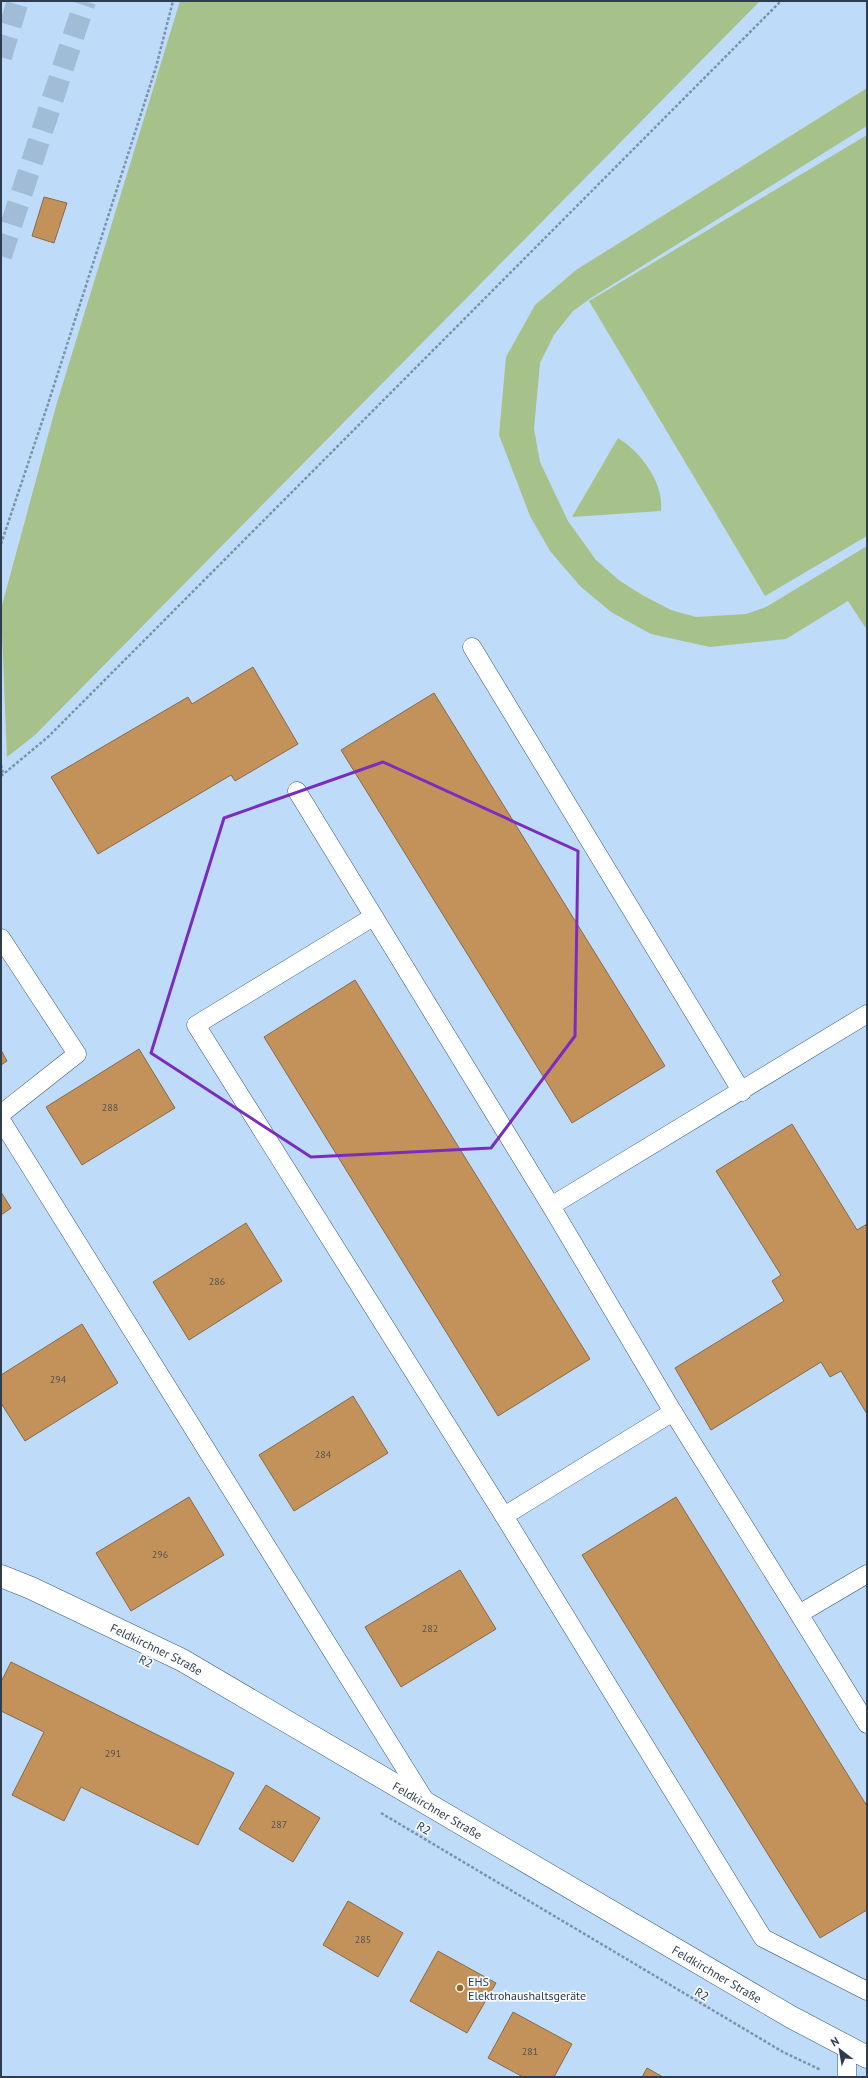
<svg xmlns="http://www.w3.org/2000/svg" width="868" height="2078" font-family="'PT Sans',sans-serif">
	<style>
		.green { fill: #a6c189 }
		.building { fill: #c3925b; stroke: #8a6945 }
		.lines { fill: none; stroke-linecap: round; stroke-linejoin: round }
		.highway-tunnel { stroke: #a1bcd7; stroke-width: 22; stroke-dasharray: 22 11; stroke-linecap: butt }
		.lane-casing { stroke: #375979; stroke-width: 19 }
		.secondary-casing { stroke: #375979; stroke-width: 23 }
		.path { stroke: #7b92a9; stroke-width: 2.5; stroke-dasharray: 3 2; stroke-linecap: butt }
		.lane { stroke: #fff; stroke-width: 18 }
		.secondary { stroke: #fff; stroke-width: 22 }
		.marked { fill: none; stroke: #7b2cbf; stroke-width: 3; stroke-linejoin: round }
		.poi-dot { fill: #9c661f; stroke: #f6f9fd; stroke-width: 1.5 }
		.labels { text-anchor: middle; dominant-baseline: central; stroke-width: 3.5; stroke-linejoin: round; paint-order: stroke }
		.number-label { font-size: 10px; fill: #535250 }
		.street-label { font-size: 12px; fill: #2e3d4d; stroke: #f6f9fd }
		.poi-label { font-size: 12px; fill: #2e3d4d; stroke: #f6f9fd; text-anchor: start }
	</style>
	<rect width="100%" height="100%" fill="#bedcfa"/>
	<g class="green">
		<path d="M180,1H760L35,735L7,757L1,609L56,406Z"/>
		<path d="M867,88V126L591,298L573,311L554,335L540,363L534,429L540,462L568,521L596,560L620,581L644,596L671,610L696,617L746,614L766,607L867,546V626L865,627L848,601L786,639L710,647L651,634L611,612L580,586L550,551L530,516L499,435L506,357L535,305L576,270Z"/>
		<path d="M867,135V536L765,596L589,301Z"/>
		<path d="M618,438C641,452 664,483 661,511L572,517Z"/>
	</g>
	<g class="building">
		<path d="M44,197L67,203L54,243L32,236Z"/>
		<path d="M253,667L298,744L235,781L231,775L98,854L51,777L188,697L192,704Z"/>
		<path d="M434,693L665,1066L572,1123L341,750Z"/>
		<path d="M355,980L590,1359L498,1416L264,1037Z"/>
		<path d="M139,1049L175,1108L82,1165L46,1107Z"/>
		<path d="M1,1050L7,1061L1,1065Z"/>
		<path d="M792,1124L857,1230L867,1224V1414L841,1371L830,1377L821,1362L711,1430L675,1368L784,1301L772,1281L781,1275L716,1171Z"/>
		<path d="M1,1192L11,1208L1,1215Z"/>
		<path d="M246,1223L282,1281L189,1340L153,1282Z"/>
		<path d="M82,1324L118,1383L25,1441L1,1403V1375Z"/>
		<path d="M353,1396L388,1453L294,1511L259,1455Z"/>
		<path d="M189,1497L224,1555L131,1611L96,1553Z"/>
		<path d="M676,1497L867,1806V1910L820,1938L582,1555Z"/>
		<path d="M460,1570L496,1629L401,1687L365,1627Z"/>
		<path d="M11,1662L234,1773L198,1845L81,1787L64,1821L12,1795L44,1732L1,1711V1682Z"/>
		<path d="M266,1785L320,1818L293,1862L239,1829Z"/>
		<path d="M348,1901L403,1933L378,1977L323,1945Z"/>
		<path d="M438,1951L496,1983L467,2033L410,2001Z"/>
		<path d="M513,2012L572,2044L554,2077H523L488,2058Z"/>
		<path d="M647,2068L663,2077H642Z"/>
	</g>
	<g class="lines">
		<g class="highway-tunnel">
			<path d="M1,57L18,1"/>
			<path d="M1,256L85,1"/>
		</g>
		<g class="lane-casing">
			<g id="lane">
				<path d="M472,647L742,1092"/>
				<path d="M297,791L551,1206"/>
				<path d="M373,917L196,1025L504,1516"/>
				<path d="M1,938L77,1054L1,1114"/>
				<path d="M867,1014L551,1206L673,1412L799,1614L867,1574"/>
				<path d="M1,1120L426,1802"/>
				<path d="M673,1412L504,1516L763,1938L867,1991"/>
				<path d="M799,1614L867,1724"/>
				<path d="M847,2077V2046"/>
			</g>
		</g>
		<g class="secondary-casing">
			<g id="secondary">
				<path id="s1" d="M1,1576L31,1588L182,1660L791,2017L867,2057"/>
			</g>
		</g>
		<g class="path">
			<path d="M1,544L48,404L156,67L173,1"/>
			<path d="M1,765L3,774"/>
			<path d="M1,776L48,737L781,1"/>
			<path d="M381,1813L783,2052L821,2070"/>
		</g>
		<use href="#lane" class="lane"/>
		<use href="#secondary" class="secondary"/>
	</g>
	<path class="marked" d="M383,762L578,851L575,1036L491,1148L311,1157L151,1053L224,818Z"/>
	<circle class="poi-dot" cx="460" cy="1988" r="4"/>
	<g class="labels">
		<g class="number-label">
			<text x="110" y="1107">288</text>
			<text x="217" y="1281">286</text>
			<text x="58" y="1379">294</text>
			<text x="323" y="1454">284</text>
			<text x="160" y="1554">296</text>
			<text x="430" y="1628">282</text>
			<text x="113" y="1753">291</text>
			<text x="279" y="1824">287</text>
			<text x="363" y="1939">285</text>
			<text x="530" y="2051">281</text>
		</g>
		<g class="street-label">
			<text stroke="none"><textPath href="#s1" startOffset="172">Feldkirchner Straße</textPath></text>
			<text transform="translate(146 1661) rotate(27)">R2</text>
			<text stroke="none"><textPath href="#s1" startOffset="496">Feldkirchner Straße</textPath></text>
			<text transform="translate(424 1828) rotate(31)">R2</text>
			<text stroke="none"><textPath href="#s1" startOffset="820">Feldkirchner Straße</textPath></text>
			<text transform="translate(702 1994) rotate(31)">R2</text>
		</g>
		<g class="poi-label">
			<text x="468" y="1981">EHS<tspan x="468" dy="14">Elektrohaushaltsgeräte</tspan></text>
		</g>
	</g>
	<rect width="868" height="2078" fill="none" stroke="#2e3d4d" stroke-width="4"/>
	<g transform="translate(840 2050) rotate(329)" stroke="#f6f9fd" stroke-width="3" paint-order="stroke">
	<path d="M0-3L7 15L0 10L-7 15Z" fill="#2e3d4d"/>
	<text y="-6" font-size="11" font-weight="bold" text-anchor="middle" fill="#2e3d4d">N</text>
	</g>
</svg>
